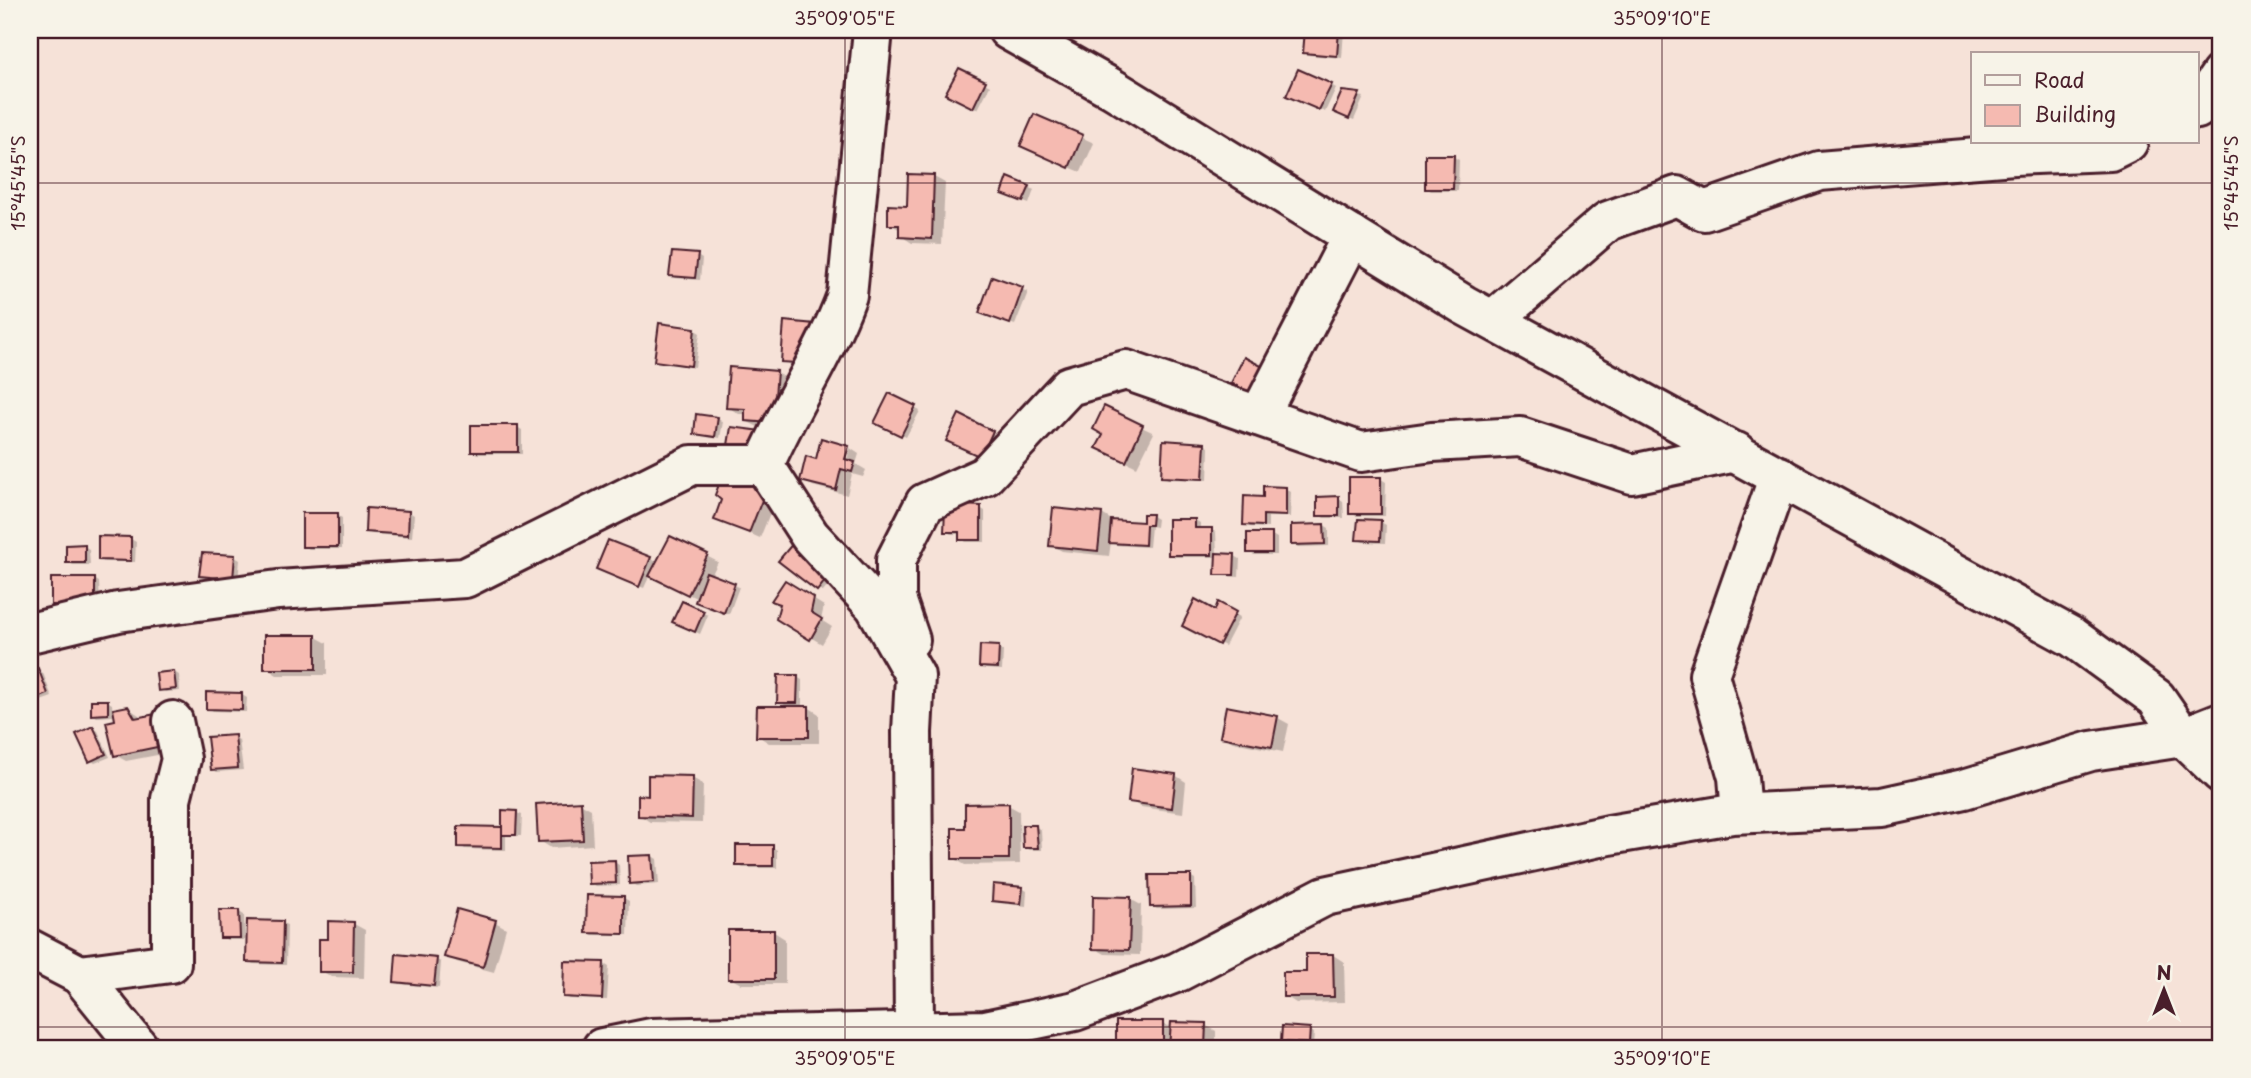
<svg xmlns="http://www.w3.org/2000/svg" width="2251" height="1078" font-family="'Playpen Sans',sans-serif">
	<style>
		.shadow { fill: #0003 }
		.building { fill: #f5bab1; stroke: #4a1f2b; stroke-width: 2 }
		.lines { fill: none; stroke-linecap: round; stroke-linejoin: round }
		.street-casing { stroke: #4a1f2b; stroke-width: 44 }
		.street { stroke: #f7f3e8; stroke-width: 38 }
		.ticks { fill: none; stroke: #4a1f2b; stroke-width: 2; stroke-opacity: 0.45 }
		.neatline { fill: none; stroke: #4a1f2b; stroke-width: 2.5 }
		.ticks-label { font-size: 18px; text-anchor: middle; fill: #4a1f2b }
	</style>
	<rect width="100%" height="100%" fill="#f6e2d8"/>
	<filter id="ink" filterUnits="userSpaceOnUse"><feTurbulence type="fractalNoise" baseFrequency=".0143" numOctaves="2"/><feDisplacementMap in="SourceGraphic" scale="14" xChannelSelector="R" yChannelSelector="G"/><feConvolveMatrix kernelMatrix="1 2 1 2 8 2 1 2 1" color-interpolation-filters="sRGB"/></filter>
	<g filter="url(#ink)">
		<g class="shadow">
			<path d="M1307,30H1344L1342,58L1310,55L1305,52Z"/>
			<path d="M960,70L990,86L978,109L948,93Z"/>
			<path d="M1331,85L1336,88L1325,112L1293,98Z"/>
			<path d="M1343,93L1364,97L1354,120L1340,114Z"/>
			<path d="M1035,116L1094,143L1081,172L1033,152Z"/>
			<path d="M1454,157L1459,160L1458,191H1431L1426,188Z"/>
			<path d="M934,177L945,183L942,244L912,243L901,236V230L889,224L909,208Z"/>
			<path d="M1029,187L1034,190L1029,204L1009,196Z"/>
			<path d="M697,256L702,259L700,280L676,278L671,275Z"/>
			<path d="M993,278L1028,292L1015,325L986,315Z"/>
			<path d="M695,330L700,333L695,367L661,363L656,360Z"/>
			<path d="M777,373L788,379L784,429L758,427L746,421L747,414H739L728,407Z"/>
			<path d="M890,395L920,411L906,437L876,422Z"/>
			<path d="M1105,409L1154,433L1137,467L1110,454L1106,435Z"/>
			<path d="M960,417L998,436L987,459Z"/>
			<path d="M718,419L723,422L720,438L695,433Z"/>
			<path d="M517,427L522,430V454H477L472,451Z"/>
			<path d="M822,441L849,448H846L841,467L845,468L850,448L859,454L856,464L866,470L863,477L852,474L847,495L813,486L802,480L817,461Z"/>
			<path d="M1204,444L1209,447L1208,480L1168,479L1163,476Z"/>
			<path d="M1381,479L1386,482L1385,516H1356L1351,513Z"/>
			<path d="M1286,489L1291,492L1290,517H1268V528L1250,527L1245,524L1265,499Z"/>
			<path d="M717,494L776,498L760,538L716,519L723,500Z"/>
			<path d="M1338,498L1343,501L1344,518H1324L1319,515Z"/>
			<path d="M980,508L985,511V542H966L961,539V534H951L946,531L960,511Z"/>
			<path d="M409,512L414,515L412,537L372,534L367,531Z"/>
			<path d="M1102,514L1113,521L1145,524L1152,516L1157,519L1156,527L1151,526L1149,547L1116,545L1111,542L1109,556L1062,551L1051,545Z"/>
			<path d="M337,515L342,518V549H309L304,546Z"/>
			<path d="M1195,520L1200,523V530H1211L1216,532L1217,555L1235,556L1240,559L1239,577L1222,576L1217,574V557H1175L1170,554Z"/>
			<path d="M1381,522L1386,525L1385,543L1363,542L1358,539Z"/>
			<path d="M1324,525L1329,528V546L1298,547L1293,544Z"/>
			<path d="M1272,535L1277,538V555H1254L1249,552Z"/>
			<path d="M671,538L718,562L711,576L739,587L729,614L702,604L698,599L650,575L644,588L603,571L650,558L658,563Z"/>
			<path d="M131,539L136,542L135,562H104L99,559Z"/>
			<path d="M84,546L89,549L90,565H73L68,562Z"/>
			<path d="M235,557L240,560L238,581L206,578L201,575Z"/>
			<path d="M781,560L836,576L823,592Z"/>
			<path d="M94,579L99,582L100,606L57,607L52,604Z"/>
			<path d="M785,582L824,606L821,620L832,627L822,644L778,618L781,605L774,601Z"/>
			<path d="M1219,605L1240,617L1225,646L1184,625L1215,612Z"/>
			<path d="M703,613L708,615L700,634L679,624Z"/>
			<path d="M316,637L327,643V675H277L266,668Z"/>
			<path d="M998,648L1003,651L1002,670L986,669L981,666Z"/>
			<path d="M38,670L43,673L52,697L32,704L30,703V673Z"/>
			<path d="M174,672L179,675L180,691L165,692L160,689Z"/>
			<path d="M797,677L802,680V707H808L819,714V743H769L758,736L789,707L779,702Z"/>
			<path d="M242,695L247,698L246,712L213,711L208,708Z"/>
			<path d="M107,701L112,704L113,716L97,717L92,714Z"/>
			<path d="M128,708L139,715L173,752L126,761L115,755L117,721Z"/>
			<path d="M1278,718L1289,724L1283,752L1233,742L1222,736Z"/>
			<path d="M93,728L98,731L110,757L95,763L90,760Z"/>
			<path d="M234,737L239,740L243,770L217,772L212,769Z"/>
			<path d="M1175,775L1186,782L1183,813L1141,807L1130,801Z"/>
			<path d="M692,778L703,784L702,823L650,822L639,815L650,797Z"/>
			<path d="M580,803L591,809L593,845L551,848L540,841Z"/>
			<path d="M1008,805L1019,811L1020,864L965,865L953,858L967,830Z"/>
			<path d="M517,813L522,815L521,836H506V850L465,849L460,846L504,828Z"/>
			<path d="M1036,827L1041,830L1042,850H1030L1025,847Z"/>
			<path d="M772,847L777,850V868H743L738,865Z"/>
			<path d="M652,856L657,859L659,884L636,886L631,883Z"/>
			<path d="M614,862L619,865L620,885L596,886L591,883Z"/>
			<path d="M1190,876L1195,879L1196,908L1157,909L1152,906Z"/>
			<path d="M1022,888L1027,891L1026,906L999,903L994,900Z"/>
			<path d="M624,898L629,901L628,935H593L588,932Z"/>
			<path d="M1130,899L1141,905L1140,955L1105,954L1094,948Z"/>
			<path d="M239,912L244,915L245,940H227L222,937Z"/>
			<path d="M495,922L506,928L494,972L457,962L446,956Z"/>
			<path d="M282,923L287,925L286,965L253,964L248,961Z"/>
			<path d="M354,924L365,930L364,978L332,977L321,971Z"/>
			<path d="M774,932L785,939V984H741L730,978Z"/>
			<path d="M1333,955L1344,962L1345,1002L1296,1003L1285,996L1308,974Z"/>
			<path d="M436,960L441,962L439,988L400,984L395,981Z"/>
			<path d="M604,964L609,967L607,1000L570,999L565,996Z"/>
			<path d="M1118,1023H1162L1172,1028L1205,1025L1216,1031V1048H1118Z"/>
			<path d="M1309,1030L1314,1033L1313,1046L1288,1044L1283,1041Z"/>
		</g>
		<g class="building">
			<path d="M1305,30H1339L1337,56L1303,53Z"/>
			<path d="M959,68L986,81L973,108L945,94Z"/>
			<path d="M1298,69L1332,84L1319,110L1286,96Z"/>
			<path d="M1342,91L1360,93L1349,119L1333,112Z"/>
			<path d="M1034,114L1083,135L1069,168L1020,146Z"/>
			<path d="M1425,155H1454L1453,189H1425Z"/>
			<path d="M908,174L934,175L932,239L899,237V225H888V205L907,206Z"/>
			<path d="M1008,177L1030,186L1023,202L1002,194Z"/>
			<path d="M672,252L698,254L695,278L669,276Z"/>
			<path d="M992,276L1023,287L1010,324L979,313Z"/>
			<path d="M784,321L815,324L813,364L781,362Z"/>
			<path d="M659,323L695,328L691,366L654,361Z"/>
			<path d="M1244,357L1269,370L1256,396L1231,383Z"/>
			<path d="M729,367L777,371L773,423L745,421V409L726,408Z"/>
			<path d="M889,393L916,406L901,436L874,423Z"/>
			<path d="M1104,406L1143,425L1126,462L1096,448L1103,435L1093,429Z"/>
			<path d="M696,414L718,417L715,437L694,434Z"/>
			<path d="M959,414L993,431L981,457L946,441Z"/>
			<rect x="471" y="425" width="47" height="27"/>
			<path d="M731,427L762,431L760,449L728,445Z"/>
			<path d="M821,438L849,446L845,459L855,462L852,472L841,469L836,490L800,481L806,456L816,459Z"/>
			<path d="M1163,440L1205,443L1203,479L1161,477Z"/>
			<path d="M723,474L766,490L749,533L714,520L721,500L715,495Z"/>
			<rect x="1349" y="477" width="32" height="37"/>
			<path d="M1263,486L1286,487V516L1263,515V526L1243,525L1244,496L1263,497Z"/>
			<path d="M1339,496V516H1317V497Z"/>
			<path d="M961,505L981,506V540H959V532H944L945,510H959Z"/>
			<path d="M366,508L409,511L408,535L365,532Z"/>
			<path d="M1053,508L1102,513L1098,551L1049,546Z"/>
			<rect x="302" y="513" width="36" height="34"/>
			<path d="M1143,514H1152L1151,525H1146L1145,545L1109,543L1111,520L1143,522Z"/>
			<path d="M1168,519H1195V528H1212V555H1168Z"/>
			<path d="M1358,519L1381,520L1380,541L1356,540Z"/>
			<path d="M1324,524L1325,544L1291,545V525Z"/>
			<rect x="1247" y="533" width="25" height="20"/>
			<path d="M98,536L131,537V561L98,560Z"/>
			<path d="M670,536L708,554L688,595L649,576Z"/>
			<path d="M608,540L651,557L639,587L596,569Z"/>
			<path d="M794,542L832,572L817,591L778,561Z"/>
			<path d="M85,544V563H66V545Z"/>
			<path d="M202,553L235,555L233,579L199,576Z"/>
			<path d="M1216,553L1235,554L1234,575H1215Z"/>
			<path d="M706,572L735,583L724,613L695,602Z"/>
			<path d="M51,578H95V604L51,605Z"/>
			<path d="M785,580L814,598L811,612L822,619L810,640L776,619L780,604L771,601Z"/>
			<path d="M1195,599L1215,610L1218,602L1236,612L1219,645L1182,626Z"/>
			<path d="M682,601L704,611L695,632L672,622Z"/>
			<rect x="264" y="635" width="52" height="34"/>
			<path d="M980,645L999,646L998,668L979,667Z"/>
			<path d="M38,668L48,694L30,701V671Z"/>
			<path d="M174,671L176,689L158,691L156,673Z"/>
			<path d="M778,675H798L797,703H777Z"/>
			<path d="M206,692L242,693V710L206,709Z"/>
			<path d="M91,700H108V714L91,715Z"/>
			<path d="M128,706L135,718L156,714L162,746L114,756L106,722L115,720L113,709Z"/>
			<path d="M757,706H809V737H756Z"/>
			<path d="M1226,706L1278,716L1272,747L1220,737Z"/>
			<path d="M93,726L106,754L89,762L76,734Z"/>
			<path d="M235,735L238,768L211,770L207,737Z"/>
			<path d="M1132,768L1176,774L1172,808L1128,802Z"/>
			<path d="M648,775L693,776L692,818L638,816V795L648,796Z"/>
			<path d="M581,801L583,840L538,842L536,804Z"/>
			<path d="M1009,803V859H952V828H965V804Z"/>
			<path d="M502,810L517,811L516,835H502Z"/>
			<path d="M1022,825H1036L1038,848H1023Z"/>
			<path d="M458,826L502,827V848L458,847Z"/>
			<rect x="736" y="845" width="37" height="21"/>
			<path d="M652,855L654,882L629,884L628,856Z"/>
			<path d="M615,860L616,883L589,884L588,861Z"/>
			<path d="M1149,875H1191V906L1150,907Z"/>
			<path d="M993,884L1023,887L1021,904L992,901Z"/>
			<path d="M587,895L624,896V934L586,933Z"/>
			<path d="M1093,896L1131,897L1129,950L1092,949Z"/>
			<path d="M457,909L496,920L483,967L444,957Z"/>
			<path d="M219,910H239L240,938H220Z"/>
			<path d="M247,920L283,921L282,963L246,962Z"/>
			<path d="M328,921L354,922L353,972H319V939H328Z"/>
			<rect x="728" y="930" width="46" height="49"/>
			<path d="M396,954L437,958L434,986L394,982Z"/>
			<path d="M1306,954H1333L1334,997H1283V972H1306Z"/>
			<path d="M564,961L604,962L602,999L563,997Z"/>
			<rect x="1116" y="1021" width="47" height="27"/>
			<path d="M1171,1022L1206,1023L1205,1048H1169Z"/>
			<path d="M1282,1026L1310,1028L1309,1044L1281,1042Z"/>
		</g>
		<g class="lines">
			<g class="street-casing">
				<g id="street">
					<path d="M873,30L847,295C825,355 789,407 764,465L810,536L875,606L915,676L912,732L914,1032"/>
					<path d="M1008,30L1113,89L1464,305L2072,637L2156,698L2183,737L2221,773"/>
					<path d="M2197,109L2221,74"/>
					<path d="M1493,320L1608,221L1677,196L1704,211L1819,171L2014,155L2110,151L2128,142"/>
					<path d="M1259,416L1352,236"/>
					<path d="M30,633L118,612L278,590L465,578L692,465H764"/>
					<path d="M910,640L896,599V560L925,503L985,476L1069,386L1126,370L1361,452L1432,442L1520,437L1632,474L1736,452"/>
					<path d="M1741,813L1738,777L1709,675L1779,476"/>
					<path d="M30,949L80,975L139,1048"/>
					<path d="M80,975L171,963V799L181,759L173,721"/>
					<path d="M602,1048L651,1038L985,1030L1075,1011L1178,972L1325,896L1609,835L1732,814L1882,807L1964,789L2091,751L2183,737L2221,722"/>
				</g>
			</g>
			<use href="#street" class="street"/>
		</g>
	</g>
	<path class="ticks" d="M845,30V1048M1662,30V1048M30,183H2221M30,1027H2221"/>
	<rect width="2251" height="1078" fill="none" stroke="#f7f3e8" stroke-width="77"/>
	<rect x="1971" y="52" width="228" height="91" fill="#f7f3e8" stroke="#b29e9c" stroke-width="2"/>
	<rect x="1985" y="75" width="35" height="10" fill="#f7f3e8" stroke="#b29e9c" stroke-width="2"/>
	<text x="2034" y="88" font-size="21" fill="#4a1f2b">Road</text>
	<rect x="1985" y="105" width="35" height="21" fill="#f5bab1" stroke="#b29e9c" stroke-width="2"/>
	<text x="2034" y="122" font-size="21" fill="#4a1f2b">Building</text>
	<g transform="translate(2164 990)" stroke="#f7f3e8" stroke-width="5" paint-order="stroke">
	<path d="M0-5L12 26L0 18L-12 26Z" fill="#4a1f2b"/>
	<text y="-10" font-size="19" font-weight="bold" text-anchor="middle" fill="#4a1f2b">N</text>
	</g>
	<rect x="38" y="38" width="2174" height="1002" class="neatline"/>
	<g class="ticks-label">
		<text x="845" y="25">35°09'05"E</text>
		<text x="1662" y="25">35°09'10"E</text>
		<text transform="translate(19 183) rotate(-90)" y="6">15°45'45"S</text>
		<text transform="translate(2232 183) rotate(-90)" y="6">15°45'45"S</text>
		<text x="845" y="1065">35°09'05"E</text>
		<text x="1662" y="1065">35°09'10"E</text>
	</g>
</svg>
